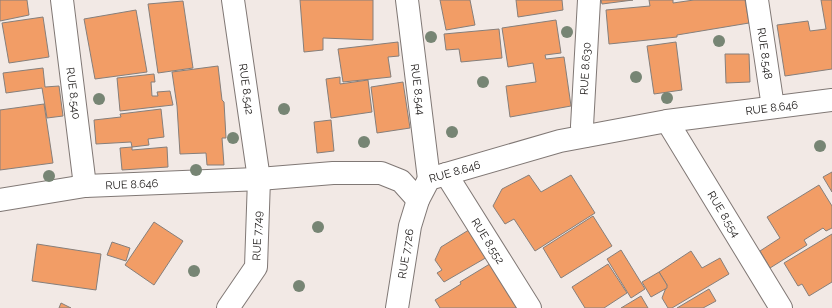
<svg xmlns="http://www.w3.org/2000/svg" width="832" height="308" font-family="Raleway,sans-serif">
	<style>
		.building { fill: #f29d66; stroke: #867f7b }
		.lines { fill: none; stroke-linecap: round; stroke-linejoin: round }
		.street-casing { stroke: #807875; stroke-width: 24 }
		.street { stroke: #fff; stroke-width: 22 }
		.tree { fill: #778574 }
		.labels { text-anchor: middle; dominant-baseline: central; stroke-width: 3; stroke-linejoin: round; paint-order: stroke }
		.street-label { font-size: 11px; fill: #1a1716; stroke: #fff }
	</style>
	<rect width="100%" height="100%" fill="#f2e9e5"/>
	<g class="building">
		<path d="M0,0H27L29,15L0,21Z"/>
		<path d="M300,0H373V40L323,38V50L304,52Z"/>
		<path d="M440,0H470L475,25L446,30Z"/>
		<path d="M516,0H562L563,10L518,17Z"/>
		<path d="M601,0H633L602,4Z"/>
		<path d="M649,0H673V3L694,0H745L749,23L677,35V37L609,44L606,10L650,6Z"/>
		<path d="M821,0H832V69L785,76L777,25L808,21L810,31L826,29Z"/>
		<path d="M183,1L193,68L158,73L148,4Z"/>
		<path d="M136,10L147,72L95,79L84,19Z"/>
		<path d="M43,17L49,57L9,63L2,23Z"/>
		<path d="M556,20L561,53L545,55L546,59L564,57L571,106L510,117L506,86L536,82L533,63L508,67L502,28Z"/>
		<path d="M499,29L502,58L461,62L459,49L446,50L444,34Z"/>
		<path d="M398,42L399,56L388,57L391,77L343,82L338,49Z"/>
		<path d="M676,42L682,90L654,94L647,46Z"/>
		<path d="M725,54H749L750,82L726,83Z"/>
		<path d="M218,66L222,100L224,102L226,138H222L224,165H207L206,153L180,154L177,106L172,72Z"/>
		<path d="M43,68L45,87L59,86L63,116L47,118L42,88L6,93L3,73Z"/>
		<path d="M154,74L155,82H151L152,96H158L157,92L170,91L173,105L120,111L117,78Z"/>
		<path d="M340,77V84L368,80L372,112L331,118L326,79Z"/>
		<path d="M403,82L410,128L377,133L371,87Z"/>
		<path d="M44,104L53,163L0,170V110Z"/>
		<path d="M161,109L164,137L148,139L149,145L132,147L131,142L96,144L94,120L121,117L120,114Z"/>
		<path d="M331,120L334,151L317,153L314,122Z"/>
		<path d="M132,147V150L167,147L168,167L122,170L120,148Z"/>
		<path d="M832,172V192L823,177Z"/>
		<path d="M529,175L541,192L571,175L595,213L535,251L514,219L505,224L493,206L502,189Z"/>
		<path d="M819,185L832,206V228L826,231L823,228L804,240L807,245L770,268L760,251L780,238L767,217Z"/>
		<path d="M593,216L612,246L561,278L543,248Z"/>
		<path d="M154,222L183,241L154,285L125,265Z"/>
		<path d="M472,228L489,256L444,282L437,273L442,270L435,260L441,247Z"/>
		<path d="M832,234V282L809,296L802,284L798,286L784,263Z"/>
		<path d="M112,242L130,248L126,261L107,255Z"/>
		<path d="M37,244L101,254L96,290L32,281Z"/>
		<path d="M621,250L645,289L631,298L607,259Z"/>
		<path d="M691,251L702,268L720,258L729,274L672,308H668L662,298L667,285L659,272Z"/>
		<path d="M493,262L521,308H440L435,300L461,284L460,282Z"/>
		<path d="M608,264L627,293L604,308H585L572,287Z"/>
		<path d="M659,272L667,285V288L651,297L642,282Z"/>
		<path d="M709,289L716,301L703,308H677Z"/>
		<path d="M641,296L648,308H621Z"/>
		<path d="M61,303L71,308H59Z"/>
	</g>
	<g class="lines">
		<g class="street-casing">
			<g id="street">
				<path id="s1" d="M62,0L85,186"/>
				<path id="s2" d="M407,0L429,179"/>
				<path id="s3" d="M757,0L773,107"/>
				<path id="s4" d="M667,121L781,308"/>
				<path id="s5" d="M585,136L582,126L589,0"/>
				<path id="s6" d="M446,174L530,308"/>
				<path id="s7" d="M0,200L85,186L259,179L333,173H381L401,181L418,200L429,179L560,141L667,121L832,100"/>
				<path id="s8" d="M228,308L256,267L259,179L233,0"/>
				<path id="s9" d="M397,308L410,226L418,200"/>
			</g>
		</g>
		<use href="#street" class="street"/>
	</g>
	<g class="tree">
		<circle cx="567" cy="32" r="6"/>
		<circle cx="431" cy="37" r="6"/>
		<circle cx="719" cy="41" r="6"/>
		<circle cx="636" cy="77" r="6"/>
		<circle cx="483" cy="82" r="6"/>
		<circle cx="667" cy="98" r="6"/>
		<circle cx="99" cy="99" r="6"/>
		<circle cx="284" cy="109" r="6"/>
		<circle cx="452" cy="132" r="6"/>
		<circle cx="233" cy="138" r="6"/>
		<circle cx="364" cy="142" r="6"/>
		<circle cx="820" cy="146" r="6"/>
		<circle cx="196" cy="170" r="6"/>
		<circle cx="49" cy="176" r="6"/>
		<circle cx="318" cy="227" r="6"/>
		<circle cx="194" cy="271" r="6"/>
		<circle cx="299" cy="286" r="6"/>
	</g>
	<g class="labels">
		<g class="street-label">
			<text stroke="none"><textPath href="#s3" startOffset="54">RUE 8.548</textPath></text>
			<text stroke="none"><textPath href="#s5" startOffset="68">RUE 8.630</textPath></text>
			<text transform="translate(246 89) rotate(82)">RUE 8.542</text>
			<text stroke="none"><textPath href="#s2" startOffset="90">RUE 8.544</textPath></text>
			<text stroke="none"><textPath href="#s1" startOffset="94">RUE 8.540</textPath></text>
			<text stroke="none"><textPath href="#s7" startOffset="804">RUE 8.646</textPath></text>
			<text stroke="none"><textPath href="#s7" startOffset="480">RUE 8.646</textPath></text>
			<text stroke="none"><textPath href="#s7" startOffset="133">RUE 8.646</textPath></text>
			<text stroke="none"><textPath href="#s4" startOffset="109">RUE 8.554</textPath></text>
			<text stroke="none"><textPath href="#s8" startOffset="81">RUE 7.749</textPath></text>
			<text stroke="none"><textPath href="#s6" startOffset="79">RUE 8.552</textPath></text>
			<text stroke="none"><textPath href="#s9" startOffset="55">RUE 7.726</textPath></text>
		</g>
	</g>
</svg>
